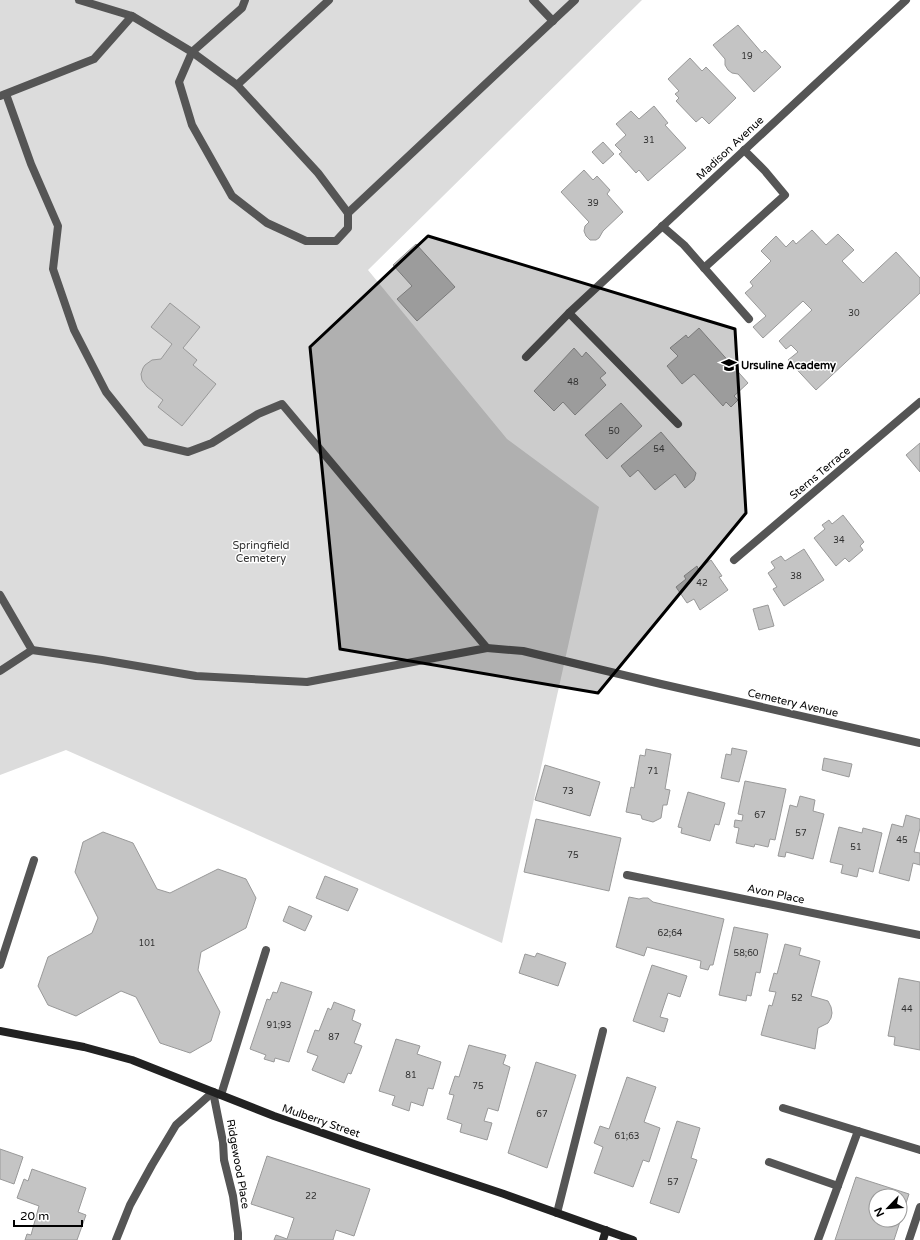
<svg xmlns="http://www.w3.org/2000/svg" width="920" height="1240" font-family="'Varela Round',sans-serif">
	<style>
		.green { fill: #dcdcdc }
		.building { fill: #c4c4c4; stroke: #999; fill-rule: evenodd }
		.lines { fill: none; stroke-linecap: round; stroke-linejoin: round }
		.lane { stroke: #555; stroke-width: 8 }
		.street { stroke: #555; stroke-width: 8 }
		.secondary { stroke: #222; stroke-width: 8 }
		.marked { fill: #000; fill-opacity: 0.2; stroke: #000; stroke-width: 3; stroke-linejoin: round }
		.labels { text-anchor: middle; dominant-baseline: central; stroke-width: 3; stroke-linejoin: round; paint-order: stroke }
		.number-label { font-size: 9px; fill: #313131 }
		.street-label { font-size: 11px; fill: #000; stroke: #fff }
		.poi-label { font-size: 11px; font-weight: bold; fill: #000; stroke: #fff; text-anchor: start }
		.park-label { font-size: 11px; fill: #333; stroke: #fff }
	</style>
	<rect width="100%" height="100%" fill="#fff"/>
	<path class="green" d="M0,0H642L368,270L507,439L599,507L502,943L66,750L0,775Z"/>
	<g class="building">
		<path d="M738,25L762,53L765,50L781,67L754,92L738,74L732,73L728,70L725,65V59L713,45Z"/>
		<path d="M690,58L702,71L706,67L736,98L709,124L702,117L696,122L676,101L679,98L675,94L679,91L668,79Z"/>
		<path d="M654,106L668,123L665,125L686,148L648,181L639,170L636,173L619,154L622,152L615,145L626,135L616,124L631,111L639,119Z"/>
		<path d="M603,142L614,154L603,164L592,152Z"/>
		<path d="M584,170L593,180L597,176L610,190L607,194L623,212L603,231L599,238L596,240H590L586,236L584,231L585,226L589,222L561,192Z"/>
		<path d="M812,230L826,245L838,234L854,250L842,261L863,283L896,252L920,278V293L816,390L788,360L798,352L791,345L786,349L779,341L812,310L803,301L763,338L753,327L766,316L745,293L753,286L750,282L771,261L761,251L776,236L786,247L793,240L796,244Z"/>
		<path d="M416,244L455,287L417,321L397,299L412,286L393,265Z"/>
		<path d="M170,303L200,327L183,348L197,360L193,365L216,384L182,426L158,407L163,400L147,387L142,380L141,374L143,368L145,365L152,360L161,359L172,344L151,327Z"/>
		<path d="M699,328L748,383L734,396L738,400L731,407L726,402L723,406L694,374L682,384L667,366L678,356L670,348L686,335L688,338Z"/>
		<path d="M574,348L582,357L586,352L606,373L600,378L606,385L575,415L563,402L554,411L534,391Z"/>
		<path d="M621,403L642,426L607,459L585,435Z"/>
		<path d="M661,432L696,473L694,480L685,488L675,474L655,490L638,470L630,477L621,466Z"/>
		<path d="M920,443V472L906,455Z"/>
		<path d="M843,515L864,542L860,546L863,550L849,562L845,558L836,566L814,538L825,529L822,525L829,520L832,524Z"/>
		<path d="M804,549L824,580L784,606L773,589L777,587L768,573L775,568L771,562L781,556L785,561Z"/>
		<path d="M711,560L722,576L719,577L728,590L700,610L694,599L687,603L676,587L686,579L684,576L697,566L698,569Z"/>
		<path d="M768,605L774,626L759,630L753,609Z"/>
		<path d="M732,748L747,751L739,782L721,778L726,754L731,755Z"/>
		<path d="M646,749L671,754L665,789L670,790L667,805H663L661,818L653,822L642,819L641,815L626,812L631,787L634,788L640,755L645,756Z"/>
		<path d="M824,758L852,764L849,777L822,770Z"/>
		<path d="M545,765L600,782L590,816L535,800Z"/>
		<path d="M745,781L786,789L775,840L770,839L768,847L755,844L754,847L736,843L739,828L734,827L735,820L742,821L743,815L738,814Z"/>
		<path d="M688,792L725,803L719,825L715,824L710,841L681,833L682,828L678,827Z"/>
		<path d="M800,796L815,800L813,811L824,814L813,859L786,852L785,857L778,856L790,805L797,807Z"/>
		<path d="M906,815L920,819V828L914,852L920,853V865L913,863L909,881L879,873L892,824L903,827Z"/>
		<path d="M536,819L621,838L609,891L524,872Z"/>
		<path d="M839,827L862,833L863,828L882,833L873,872L859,868L857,877L841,873L843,865L830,862Z"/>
		<path d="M103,832L133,843L157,889L170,893L218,869L246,879L256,898L246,928L201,952L198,970L220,1012L211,1041L190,1053L160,1043L136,997L121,991L76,1016L48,1005L38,986L48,957L92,933L98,918L75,872L83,842Z"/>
		<path d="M325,876L358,889L348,911L316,898Z"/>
		<path d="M629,897L639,899L643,898H648L653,902L724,919L713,965H710L708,970L700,968L701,961L647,947L644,956L616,947Z"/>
		<path d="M289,906L312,916L305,931L283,921Z"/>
		<path d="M734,927L768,934L760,973L756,972L751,996L747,995L746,1001L719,995Z"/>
		<path d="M785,944L801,948L799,955L820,961L811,996L828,1001L831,1007L832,1013L831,1018L828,1023L818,1028L815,1049L761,1035L769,1005L772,1006L776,992L769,991L774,973L777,974Z"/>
		<path d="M537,953L566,963L558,986L519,973L525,954L535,957Z"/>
		<path d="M652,965L687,976L680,997L668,993L660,1017L668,1019L664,1032L633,1021Z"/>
		<path d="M899,978L920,982V1050L894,1045L895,1037L888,1036Z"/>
		<path d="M281,982L312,992L289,1062L275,1058L274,1062L264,1059L266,1055L250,1049L267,999L270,1000L273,992L277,993Z"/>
		<path d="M334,1002L355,1010L352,1020L361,1024L354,1043L362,1046L351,1074L348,1073L344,1083L312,1070L318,1056L307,1052L315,1030L319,1031L328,1008L331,1010Z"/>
		<path d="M396,1039L420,1046L417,1054L441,1062L433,1089L428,1088L423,1106L411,1102L409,1111L392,1105L395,1096L379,1091Z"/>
		<path d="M469,1045L506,1055L503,1064L510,1067L498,1111L488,1108L484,1121L492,1123L487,1140L460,1132L462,1124L447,1119L454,1095L449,1094L455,1076L459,1077Z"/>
		<path d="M536,1062L576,1075L547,1168L508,1153Z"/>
		<path d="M627,1077L656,1087L644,1122L660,1128L649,1162L643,1160L633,1187L594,1173L603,1147L594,1143L600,1126L609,1129Z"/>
		<path d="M677,1121L700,1128L691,1158L697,1160L679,1213L650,1203Z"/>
		<path d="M0,1149L23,1157L14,1184L0,1179Z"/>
		<path d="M267,1156L370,1189L354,1236L336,1230L333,1240H274L276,1235L287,1239L294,1218L251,1204Z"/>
		<path d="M32,1169L86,1188L78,1212L86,1215L77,1240H25L27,1234L31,1235L39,1206L17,1198L24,1179L28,1181Z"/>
		<path d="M856,1177L909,1194L894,1240H835ZM876,1196H900V1220H876Z"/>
	</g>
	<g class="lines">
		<g class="lane">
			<path d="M79,0L132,16"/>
			<path d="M533,0L553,21"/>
			<path d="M192,52L237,85L318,173L348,213V228L336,241H306L267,223L232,196L192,125L179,82Z"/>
			<path d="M237,85L329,0"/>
			<path d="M6,94L31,164L58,226L53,269L74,330L106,392L146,442L188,452L212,443L258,414L282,404L487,648L307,682L196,676L102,660L32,650"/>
			<path d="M0,96L94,59L132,16L192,52L242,8L245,0"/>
			<path d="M348,213L575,0"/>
			<path d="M662,226L684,245L749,319"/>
			<path d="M704,268L785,195L765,171L744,150"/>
			<path d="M0,595L32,650L0,671"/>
			<path d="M0,965L34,860"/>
			<path d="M221,1095L266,950"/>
			<path d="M783,1108L858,1131"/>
			<path d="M769,1162L838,1186"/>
			<path d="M557,1213L603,1031"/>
			<path d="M818,1240L858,1131L920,1150"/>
			<path d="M909,1240L920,1207"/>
		</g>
		<g class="street">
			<path d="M569,313L678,424"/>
			<path d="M526,357L569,313L906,0"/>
			<path d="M734,560L920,402"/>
			<path d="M487,648L523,651L661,684L920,743"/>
			<path d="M627,875L920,935"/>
			<path d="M213,1092L223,1142L224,1160L233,1196L238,1233V1240"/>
			<path d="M116,1240L130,1205L152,1165L176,1125L213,1092"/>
		</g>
		<g class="secondary">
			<path d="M0,1031L84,1047L132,1060L274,1116L357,1145L504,1194L633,1240"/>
			<path d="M603,1240L606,1230"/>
		</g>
	</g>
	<path class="marked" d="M428,236L735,329L746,513L598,693L340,649L310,347Z"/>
	<defs>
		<g id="school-bare" transform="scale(1.2)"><path d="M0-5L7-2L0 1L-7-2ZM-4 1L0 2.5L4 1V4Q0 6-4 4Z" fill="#000" stroke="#fff" stroke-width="2.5" paint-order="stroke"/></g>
	</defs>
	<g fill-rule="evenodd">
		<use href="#school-bare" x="729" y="365"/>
	</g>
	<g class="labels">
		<g class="number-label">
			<text x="747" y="56">19</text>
			<text x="649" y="140">31</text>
			<text x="593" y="203">39</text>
			<text x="854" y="313">30</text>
			<text x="573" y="382">48</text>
			<text x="614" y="431">50</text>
			<text x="659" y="449">54</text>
			<text x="839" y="540">34</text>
			<text x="796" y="576">38</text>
			<text x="702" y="583">42</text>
			<text x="653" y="771">71</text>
			<text x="568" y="791">73</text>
			<text x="760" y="815">67</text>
			<text x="801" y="833">57</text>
			<text x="902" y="840">45</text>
			<text x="856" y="847">51</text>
			<text x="573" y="855">75</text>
			<text x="670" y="933">62;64</text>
			<text x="147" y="943">101</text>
			<text x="746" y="953">58;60</text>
			<text x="797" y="998">52</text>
			<text x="907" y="1009">44</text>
			<text x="279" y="1025">91;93</text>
			<text x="334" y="1037">87</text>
			<text x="411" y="1075">81</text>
			<text x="478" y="1086">75</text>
			<text x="542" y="1114">67</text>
			<text x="627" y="1136">61;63</text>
			<text x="673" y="1182">57</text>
			<text x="311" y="1196">22</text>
		</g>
		<g class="street-label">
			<text transform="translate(730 148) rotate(-43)">Madison Avenue</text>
			<text transform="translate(820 473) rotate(-40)">Sterns Terrace</text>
			<text transform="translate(793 703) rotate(13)">Cemetery Avenue</text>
			<text transform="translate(776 894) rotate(12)">Avon Place</text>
			<text transform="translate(321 1121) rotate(19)">Mulberry Street</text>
			<text transform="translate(238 1164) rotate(80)">Ridgewood Place</text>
		</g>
		<g class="poi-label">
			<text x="741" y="365">Ursuline Academy</text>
		</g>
		<g class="park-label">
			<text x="261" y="545">Springfield<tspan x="261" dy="13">Cemetery</tspan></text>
		</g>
	</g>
	<g transform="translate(888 1208) rotate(245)"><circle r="19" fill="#ffffff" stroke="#999999"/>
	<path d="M0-3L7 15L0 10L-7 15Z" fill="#000000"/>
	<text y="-6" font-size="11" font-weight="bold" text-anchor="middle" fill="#000000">N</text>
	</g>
	<path d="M14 1220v6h68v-6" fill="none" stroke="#000000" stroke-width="2"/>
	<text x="20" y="1220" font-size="12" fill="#000000" stroke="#ffffff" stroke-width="3" paint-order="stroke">20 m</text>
</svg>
